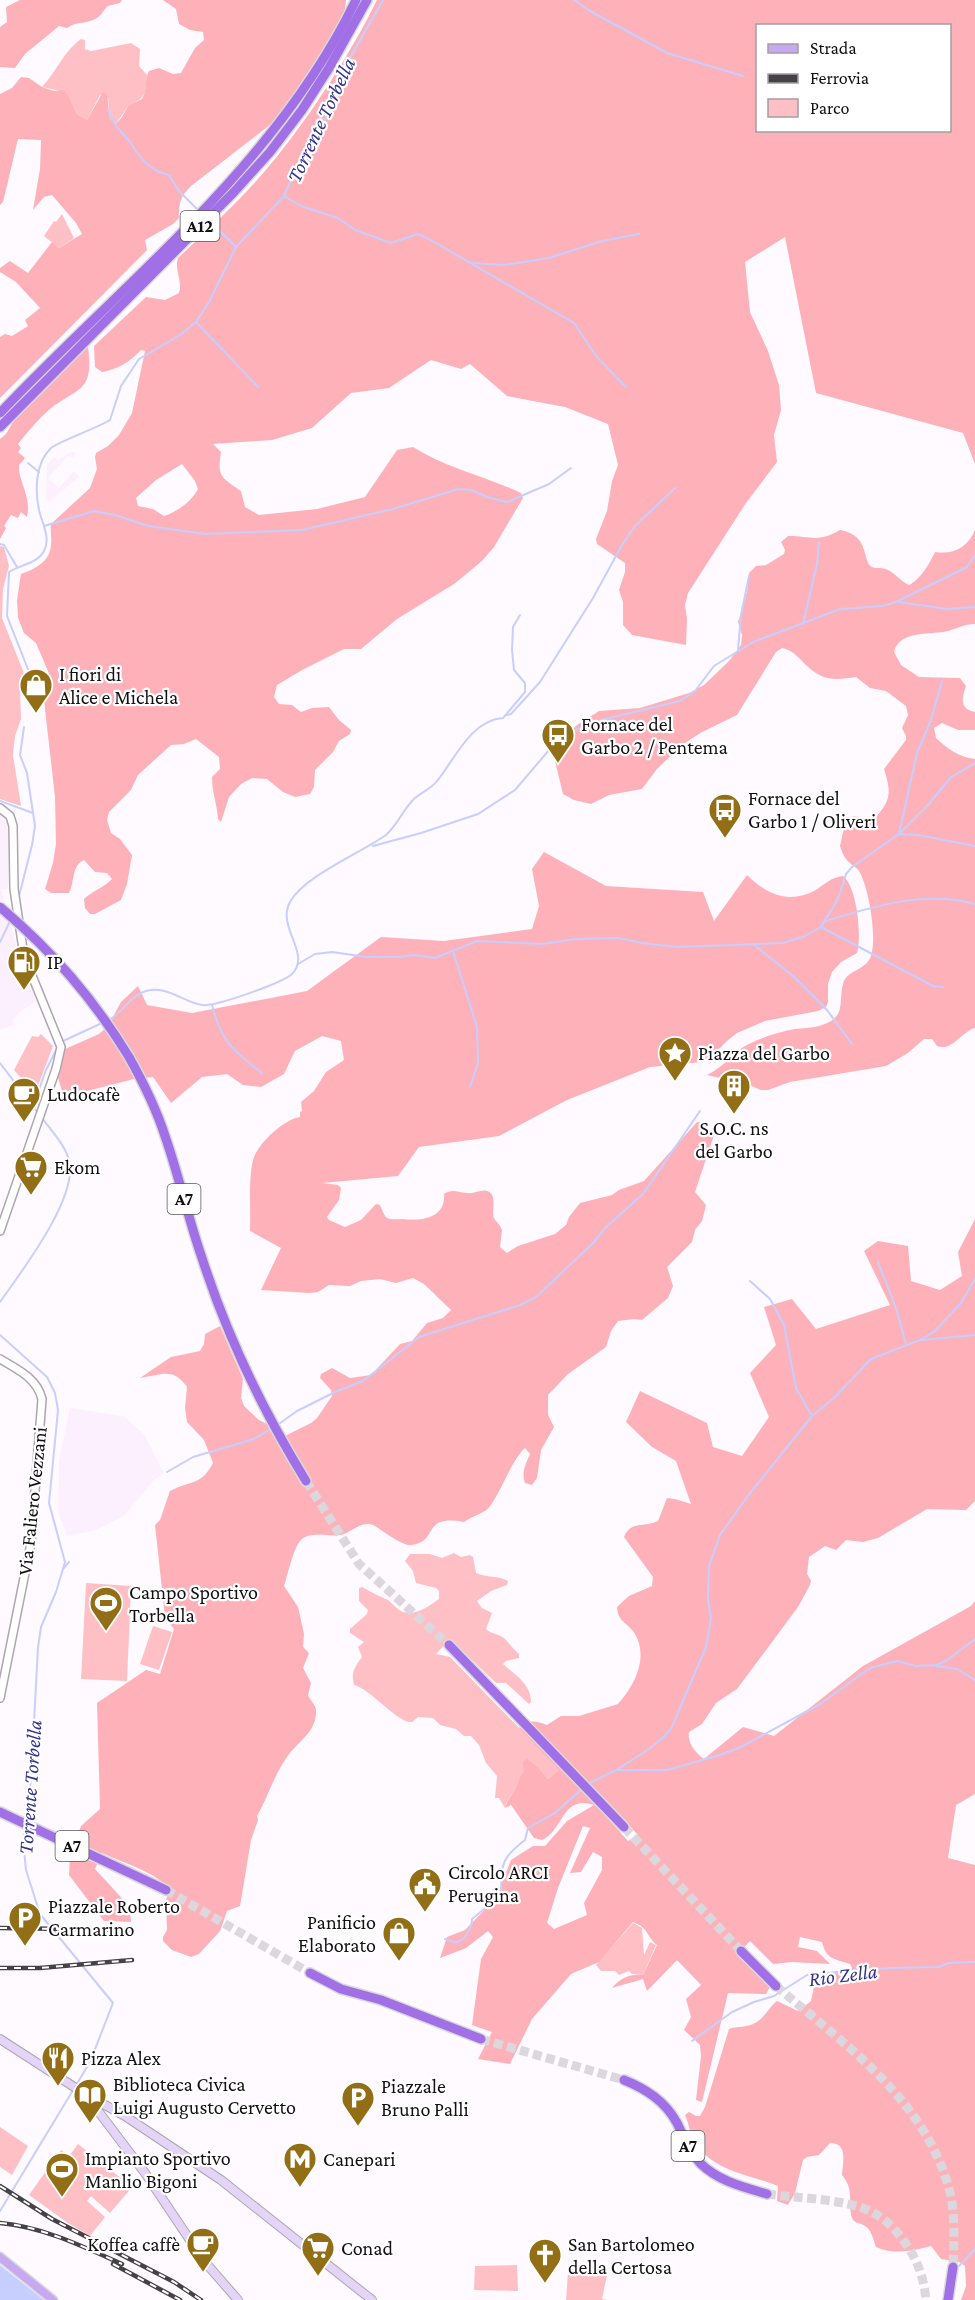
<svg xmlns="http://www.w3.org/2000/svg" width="975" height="2300" font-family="'Crimson Pro',serif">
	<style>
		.built { fill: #fdf0fe }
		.green { fill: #fec0c5 }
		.forest { fill: #feb1b8; fill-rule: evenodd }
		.water { fill: #c6cfff }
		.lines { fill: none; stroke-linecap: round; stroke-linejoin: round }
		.stream { stroke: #c6cfff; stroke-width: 2 }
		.motorway-tunnel { stroke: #dbd7dc; stroke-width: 9; stroke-dasharray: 9 4.5; stroke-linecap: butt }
		.tertiary-casing { stroke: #aea6ae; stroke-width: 10 }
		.secondary-casing { stroke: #aea6ae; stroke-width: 10 }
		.primary-casing { stroke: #d9d9d9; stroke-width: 11 }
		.motorway-casing { stroke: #d9d9d9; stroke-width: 12 }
		.tertiary { stroke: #fff; stroke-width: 7 }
		.secondary { stroke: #e3d4f8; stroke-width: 8 }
		.primary { stroke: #c7a9f1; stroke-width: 8 }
		.motorway { stroke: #a170e7; stroke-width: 9 }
		.rail-casing { stroke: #454246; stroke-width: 4.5 }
		.rail { stroke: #fff; stroke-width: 2; stroke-dasharray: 7; stroke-linecap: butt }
		.motorway-bridge-casing { stroke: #d9d9d9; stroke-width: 12; stroke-linecap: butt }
		.motorway-bridge { stroke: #a170e7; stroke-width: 9 }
		.labels { text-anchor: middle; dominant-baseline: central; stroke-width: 4.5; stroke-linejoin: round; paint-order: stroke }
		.shield { fill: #fff; stroke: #5a585a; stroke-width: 1.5 }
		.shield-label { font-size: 18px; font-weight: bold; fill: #131013 }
		.poi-label { font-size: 20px; fill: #131013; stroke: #fff; text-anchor: start }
		.street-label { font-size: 20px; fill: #131013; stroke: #fff }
		.water-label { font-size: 21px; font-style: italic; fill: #33348c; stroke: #fff }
	</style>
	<rect width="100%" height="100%" fill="#fefaff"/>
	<g class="built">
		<path d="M71,452L77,453L72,458L68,456L48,478L59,488L74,471L79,477L49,502L46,499L47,465L54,457L58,460Z"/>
		<path d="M0,815L7,823L8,830V889L1,890L25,975L36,1001L20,1012L12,1021L15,1025L0,1030Z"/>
		<path d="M70,1408L123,1416L144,1434L164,1473L154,1480L124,1516L96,1530L67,1536L58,1512L59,1460Z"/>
	</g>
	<g class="green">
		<path d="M81,39L85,40V49L91,51L131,43L140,49L139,66L147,75C145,95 147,97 128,106L116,124L110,119L108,98L100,95L87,120L77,114L65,92L42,87C57,71 63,52 81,39Z"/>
		<path d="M62,214L74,238L59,248L44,236L54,221L56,222Z"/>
		<path d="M0,546L4,547L9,566L3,589L2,618L29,686L20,690L21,719L15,736L13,755L21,806L0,799Z"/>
		<path d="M41,1034L53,1046L35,1094L14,1070L32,1036L38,1037Z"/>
		<path d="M454,1553L461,1557L470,1555L473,1557L476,1573C487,1578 498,1575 508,1581L507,1585L491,1591L477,1601L482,1608L492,1613L486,1629C491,1634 500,1634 505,1639C510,1644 513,1649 519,1654V1658L506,1661L503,1664C515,1675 531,1684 531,1702L529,1704L506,1683H496L450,1639L436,1654L450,1657L560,1770L548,1779L540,1769L524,1762V1770C518,1778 519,1781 515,1789C511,1797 508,1797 505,1808L499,1798H495L497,1776L486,1763L479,1745L471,1736H464L456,1729L440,1725L433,1718L418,1717L412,1722C398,1724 371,1689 354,1685C351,1672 354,1668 362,1657L358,1647L364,1642L350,1633V1629L367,1614L368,1610L359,1601V1588L362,1587C371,1592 379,1596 388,1600C392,1603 395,1607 399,1610C413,1618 428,1607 439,1599V1591L436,1588L416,1583L413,1571L405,1561L410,1554H430L442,1558Z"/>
		<path d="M86,1583L131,1586L127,1681L81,1679Z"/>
		<path d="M153,1626L172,1632L159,1670L140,1664Z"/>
		<path d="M633,1923L642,1928L644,1955L650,1942L656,1945L643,1975L632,1974L629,1971L619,1975L615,1971H601L596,1965Z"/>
		<path d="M0,2127L28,2146L12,2175L0,2167Z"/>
		<path d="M78,2144L132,2187L110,2213L91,2196L87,2201L105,2217L90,2236L68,2223L29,2195L61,2150L69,2156Z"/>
		<path d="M517,2265L518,2291L474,2290L475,2266Z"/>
		<path d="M608,2270L602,2299L607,2300H566L568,2272Z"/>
	</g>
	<g class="forest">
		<path d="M20,0H122L120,3L108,6C104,9 102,15 97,18C88,24 77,21 67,28L59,26L25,54L15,68L0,67V27L7,22L6,7Z"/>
		<path d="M163,0H346L344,18L308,78L275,121L191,186C180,197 179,203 179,218L173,224L145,240L147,250L0,398V337L5,334L12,336L28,326L25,320L40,308L16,282L0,272V268L10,261L28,273L52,242L59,248L82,234L76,223L52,195L44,197L33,210L40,169L41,140L18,139L3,202L0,205V94L12,88L21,77L29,78L42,87L54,91L62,90L66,92L77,114L87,120L103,92L107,94L110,119L116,124L122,117L128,106L142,99C148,89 144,80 149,71L159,68L173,74L181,73L195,48L204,40L203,32L190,30L179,24L176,9Z"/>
		<path d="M377,0H975V464L963,433L816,393L785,237L745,262L750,312L768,351L779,385L781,410L774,435L777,462L746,503L688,593L685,605L687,619L686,645L632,635L623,625V602L619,590L625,572V563L597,544L596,539L607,511L612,481L618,465L608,424L565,407L507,396L470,364L461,369L431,360L389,388L351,393L312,428L272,440L213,444L221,452C217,477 221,477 241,491L245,507L259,515L317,509L365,497L397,450L413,447C446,468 485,476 521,493L523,498L494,547L482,561L454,584L397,619L361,649H344L302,670L277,685L274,697L279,704L292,705L301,712L312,708L329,707L339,720L351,730L350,734L339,741L333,752L315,770L314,787L310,794L295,797L283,792L267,779L252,778L241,784L229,797L221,822L218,819C217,804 212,792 212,777L220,769L219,757L196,739L184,744L171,745L138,775L131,790L109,812L107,820L111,833L120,839L132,855L127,884L121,900L95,914H90L85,908L84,899C92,891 105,887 112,879L107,873L95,872L84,860C71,866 75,882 69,893H51L45,889L53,863L56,844L55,797L44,700L50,684V676L36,643L24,633L18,618L17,600L21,574C35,569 50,562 51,545C52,538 50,531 51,524L90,488L97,469L95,457L96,453L108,446L119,435L132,413L145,351L141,350C130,362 118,369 102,372L95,367L94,346L146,297L165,300L179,293C183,281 174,270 178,258C212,226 246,195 275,159C312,113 351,53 377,0ZM758,26H950V130H758ZM182,464L195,481L198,489C192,501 177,512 164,516L153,509L138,506L136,498L156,480Z"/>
		<path d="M84,344L88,347C94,393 78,387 50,409C38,419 27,433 18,444L21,448L18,452L25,458L19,465V471C22,486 31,501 27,517L21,512L18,518L11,515L4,526L6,528L0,539V439L6,434L20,410Z"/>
		<path d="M840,530C871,536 861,560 872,567C876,569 881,567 886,569C894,572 900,581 909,585C920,580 930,563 935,552C954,555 968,547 975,530V624C964,624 958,628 948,631C931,635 899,630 894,652L901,665L919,677L960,678L966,686C962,698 959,709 975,712V730H958L942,723L934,728L936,738C948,749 959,757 975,759V1028C961,1032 952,1052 937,1046L932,1039H924L908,1053L886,1066L790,1082L768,1090H761L749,1085L707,1075C725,1067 734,1050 751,1043C766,1036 779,1032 795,1029C804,1028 814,1028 822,1025C847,1017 838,1002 843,984C846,971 862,971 869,960C879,945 869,887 859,871C857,867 852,866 849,862C844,858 842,852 840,846C843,836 843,821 854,816L864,819H874C892,800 891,792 884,769L906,740V736L902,728L908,715L906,706L886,691L870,688L856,677C830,681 820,680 801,660C795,654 791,650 782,648L776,652L737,715L702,732L682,745L657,769L642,789L609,795L591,804L574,800L563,794L554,757L555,750L560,741L577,725L599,711L640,708L689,693L704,685L729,661L741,645L742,635L738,622L747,592L749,573L756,566L766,565L784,554L785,550L781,542L788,536C811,536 818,543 840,530Z"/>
		<path d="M544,852L606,886L703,892L714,921L747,875C766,894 788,904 814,891C824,885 831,877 843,876C857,886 862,937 857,953L841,962L832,972L828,984V1002L826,1007L818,1011L765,1021L737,1033L728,1040L713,1055L701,1062L650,1067L567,1100L499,1136L419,1147L398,1176L322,1183L338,1185L341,1188L339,1200L327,1217L329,1220L345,1227L361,1220L376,1204L380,1205C382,1209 384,1216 387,1218C391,1220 397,1219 402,1219C420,1221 446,1219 444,1194C453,1188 458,1193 468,1193C474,1194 481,1189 487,1191C498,1194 491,1210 494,1218C496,1222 500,1224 502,1230L500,1247L507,1253L518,1246L555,1234L566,1225L569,1217L580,1203L612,1195L619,1190L644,1181L697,1122L703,1123L714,1135L695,1192L706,1205L702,1221L695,1230L692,1242L667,1267L673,1286L668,1298L642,1320L634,1319L618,1321L611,1331L606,1347L568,1374L548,1395V1415L554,1427L541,1450L537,1478L532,1485L525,1483C521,1473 526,1463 530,1454L525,1448C512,1460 502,1489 491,1505C485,1514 473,1515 464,1522C420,1514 440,1542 411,1545C402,1546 383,1531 375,1526C363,1519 352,1532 341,1535C330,1537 311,1531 302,1539C293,1547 288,1575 284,1586L298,1607L304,1634L303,1647L309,1653L303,1668L311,1683L308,1695C310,1701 316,1704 316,1711C317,1732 297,1742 287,1757C274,1775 268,1797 257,1816L258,1820L251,1840L240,1906L227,1911L220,1931L199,1954L191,1957L172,1950L163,1941V1937L167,1930L166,1900L170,1888C150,1870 124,1863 102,1853L95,1869L130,1907L131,1922L104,1921L69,1875L70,1855L81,1826L100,1809L97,1703L146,1670L160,1674L174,1629L165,1617L155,1525L160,1520L170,1491C191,1480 201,1486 213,1463L204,1440L187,1422L185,1408L187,1387C173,1367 162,1375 140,1378L171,1357L200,1351L204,1344L205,1334L220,1326L243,1379L241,1398L244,1406L259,1420L269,1425L277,1440L311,1423L317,1418L332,1396L331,1390L320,1378L321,1374L332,1368L350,1378L371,1375L400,1344L412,1341L427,1323L443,1318L451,1310L424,1284L413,1278L396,1283L380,1279L361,1281L350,1286L329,1285L318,1292L309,1293L261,1290L281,1248L250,1231C251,1210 248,1181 253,1160C258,1143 283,1120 300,1117V1112L302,1111L301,1102L314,1091L326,1072L344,1060L341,1041L322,1036L295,1051L284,1074L261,1087L243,1085L227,1074L202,1077L171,1103L153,1077L134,1079L64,1097L58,1078L63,1050L99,1034L108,1026L121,1002L138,986L147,1005L192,1013L307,991L381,937L444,941L532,929L539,906L532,869Z"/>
		<path d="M975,1219V1501L966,1510L927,1509L878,1538L863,1542L846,1540L836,1550L825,1546L809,1557L807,1574L811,1581L810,1585L798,1607L737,1689L716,1703L702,1724L689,1732C687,1743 696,1753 704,1759L743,1727L774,1736L863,1666L971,1606L975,1601V1794L956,1805L948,1858L975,1865V2300H961L966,2286L965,2266L959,2262L941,2259L931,2246C914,2251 892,2255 876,2247C873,2240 872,2230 865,2226C859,2222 853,2224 851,2215C848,2197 854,2190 842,2175C843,2161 848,2143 830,2143L819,2155L807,2157L803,2160L795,2193L788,2205L777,2201L778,2186C749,2174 713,2172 695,2142C690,2134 689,2124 685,2115L689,2112L696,2116H700L705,2107L729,2029C737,2026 747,2028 757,2022C765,2017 769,2007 777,2001L798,2011L811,2001L817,1973L838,1971L848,1972L852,1968L850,1964C834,1959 826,1959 822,1942L800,1937L798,1947L817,1951L830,1964L792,1962L773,1964L750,1941L737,1955L770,1987L766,1994L728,1993L702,2102L696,2100L701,2056L700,2045L684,2030L691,2017L686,1999L701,1985L677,1960L647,1991L643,1979L612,1988C621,1978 629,1974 643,1975L657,1945C645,1935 650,1929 633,1922L599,1962L571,1974L532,2019L510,2064L478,2059L492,2032L472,2025L481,1959L493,1937L488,1931L466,1948L440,1958L447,1937L465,1930L496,1898L511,1860L533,1846H545L567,1821L594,1805C562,1794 564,1830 542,1840L534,1838L511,1805L505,1808C508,1798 511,1797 515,1789C519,1781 518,1778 524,1770L523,1762L527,1759L540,1769L548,1779L559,1770L519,1728C529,1719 535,1721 547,1725L561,1716H579L618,1704C634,1686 649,1658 635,1634C628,1622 618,1623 617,1607L629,1596L652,1586L653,1577L624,1537C631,1520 644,1528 658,1521L667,1498L675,1499L691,1504L676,1461L652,1447L626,1422L640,1391L707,1423L713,1447L742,1456L769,1417L750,1373L776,1345L764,1307L792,1299L816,1329L890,1305L864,1251L878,1241L908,1246L911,1281L940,1290L962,1276L958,1252ZM602,1796L638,1835V1836L628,1841L595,1804ZM583,1826L590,1828L570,1873L581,1872L593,1852L602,1857V1870L584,1903L587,1915L554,1929L547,1923L558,1888Z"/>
	</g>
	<path class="water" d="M0,2265L44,2300H0Z"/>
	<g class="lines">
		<g class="stream">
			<path d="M574,0L590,11L667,53L743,76"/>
			<path d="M108,110C111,116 113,122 117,127C121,133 126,136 130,142C140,158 150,171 169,175L179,191L198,210"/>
			<path d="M284,196L301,206L338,218L355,230L391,243L418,234L429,239L574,323L596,356L626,387"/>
			<path d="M209,220L236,247"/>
			<path d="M472,263L504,265L549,258L602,241L639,234"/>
			<path d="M196,322L258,387"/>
			<path d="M28,463L39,472"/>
			<path d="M44,526L94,511L115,515L148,526L205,534L302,530L393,509L458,489L471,490L487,497L507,502L549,484L571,468"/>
			<path d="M0,544L4,545L17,567"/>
			<path d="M898,602L947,609L975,607"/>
			<path d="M803,624L817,564L819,542"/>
			<path d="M738,650L741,615L749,576"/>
			<path d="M35,687L7,616L9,572C20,565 38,563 44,551C51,538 42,523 39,510C35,491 35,463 51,448C58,442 97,428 110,420L121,386L139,359L180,335L196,322L209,302L236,247L284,196L293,176L329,112L351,56L383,0"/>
			<path d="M507,715L511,714L540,682L593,598L622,545L635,526L675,488"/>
			<path d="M0,801L33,813"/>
			<path d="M898,834L918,835L975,846"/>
			<path d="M899,834L917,753L931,720L942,681"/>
			<path d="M373,846L421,833L478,814L515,790L555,743L577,729L601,720L680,701L695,691L714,666L753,642L840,609L883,606L896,602L967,567L975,555"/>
			<path d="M18,900L32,845L35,826L27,773L20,755L24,727"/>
			<path d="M823,922C870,907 925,890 975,904"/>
			<path d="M821,927L933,986L943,987"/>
			<path d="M0,942L11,919"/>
			<path d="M753,944L793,976L827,1010L852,1044"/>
			<path d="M453,951L477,1027L478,1063L470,1087"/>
			<path d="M298,964L315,954L332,952L367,957H398L414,955L435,958L477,941L542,944L576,939L618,938L642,943L677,947L783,943L805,936L821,927L838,899L846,874L852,867L899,834L928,805L951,777L975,763"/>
			<path d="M212,1005C221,1042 234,1051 262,1073"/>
			<path d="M107,1021C122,1014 130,995 146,991C167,985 183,1002 202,1005C215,1007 282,983 292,974C312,954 276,927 290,902C304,876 361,853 386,835C397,825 402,812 412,801C419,793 430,790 437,781C455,759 471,720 503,718L525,692V683L514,670L512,650L513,627L520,615"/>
			<path d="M61,1042L102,1023"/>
			<path d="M0,1063L38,1113"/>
			<path d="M33,1106L46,1070L58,1046"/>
			<path d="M878,1262L896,1308L906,1344"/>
			<path d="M750,1281L770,1299L784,1325L796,1388L812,1416"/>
			<path d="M0,1302C21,1272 79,1197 69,1160C65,1145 51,1130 42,1118"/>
			<path d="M0,1335L47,1377L55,1393L58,1410L49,1503L65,1562L56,1592L41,1627L38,1647L31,1778L26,1820"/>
			<path d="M921,1340L975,1335"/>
			<path d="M276,1426L297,1411L335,1392L363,1381L419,1337L520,1305L536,1297L593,1243L606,1227L643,1194L700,1111"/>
			<path d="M167,1472L193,1457L254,1439L271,1429"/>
			<path d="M63,1569L69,1562"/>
			<path d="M936,1666L957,1669L975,1680"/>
			<path d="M618,1769C637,1756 656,1747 671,1729L706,1647L711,1619L708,1599L709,1566L720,1535L747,1497L812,1416L835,1397L871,1359L920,1340L935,1331L961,1303L975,1279"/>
			<path d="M588,1784L616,1770H667L720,1755L741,1747L820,1704L870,1668L897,1661L916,1666L937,1665L946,1661L975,1639"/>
			<path d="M445,1939C449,1940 452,1942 455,1942C465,1942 472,1927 472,1919L501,1895C502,1864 500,1859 525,1840L528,1828L555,1813L584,1787"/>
			<path d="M692,2041L732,2012L754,2002L774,1996L807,1975L889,1968L939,1967L949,1963L975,1962"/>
			<path d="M0,2211L90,2062L113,2003L40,1914L26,1870L23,1840L25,1826"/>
			<path d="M959,2266L975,2249"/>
		</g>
		<g class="motorway-tunnel">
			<path d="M306,1481L359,1564L449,1645"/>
			<path d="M624,1827L741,1951"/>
			<path d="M166,1890L310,1973"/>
			<path d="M776,1986C843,2043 922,2097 948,2185C956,2211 954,2240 953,2267"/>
			<path d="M481,2039L624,2080"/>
			<path d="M767,2194C796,2198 847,2199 872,2212C886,2219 897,2231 906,2244C918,2261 924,2279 926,2300"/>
		</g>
		<g class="tertiary-casing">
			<g id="tertiary">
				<path d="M0,808L10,816L13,826L14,889L24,956L61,1047L56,1069L0,1231"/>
				<path d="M0,1359C17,1369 37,1378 42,1399L31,1543L0,1698"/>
			</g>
		</g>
		<g class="secondary-casing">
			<g id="secondary">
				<path d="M0,2039L85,2094L125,2116L221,2180L372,2300"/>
				<path d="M89,2099L145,2173L204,2261L238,2300"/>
			</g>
		</g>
		<g class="primary-casing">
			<path id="primary" d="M0,2257L53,2300"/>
		</g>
		<g class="motorway-casing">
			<g id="motorway">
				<path d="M0,413C125,281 275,167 356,0"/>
				<path d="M0,427L233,193L270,152L302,110L329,68L367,0"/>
				<path d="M129,1057C143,1082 156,1108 165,1136C179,1176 188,1218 202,1258C227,1336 263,1411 306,1481"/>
				<path d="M449,1645L624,1827"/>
				<path d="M0,1812L166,1890"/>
				<path d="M741,1951L776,1986"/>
				<path d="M310,1973L341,1989L381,2000L481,2039"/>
				<path d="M624,2080C646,2089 665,2101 677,2123C684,2137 689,2151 700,2163C718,2181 743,2187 767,2194"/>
				<path d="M948,2300L953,2267"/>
			</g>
		</g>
		<use href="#tertiary" class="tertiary"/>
		<use href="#secondary" class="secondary"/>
		<use href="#primary" class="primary"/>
		<use href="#motorway" class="motorway"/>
		<g class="rail-casing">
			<g id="rail">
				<path d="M0,1928L130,1930"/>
				<path d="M0,1968H40L132,1960"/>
				<path d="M0,2186L52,2219L174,2282L201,2300"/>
				<path d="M0,2223C43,2227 82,2246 122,2264"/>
				<path d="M113,2264L180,2300"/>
			</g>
		</g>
		<use href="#rail" class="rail"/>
		<g class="motorway-bridge-casing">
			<path id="motorway-bridge" d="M0,907C53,952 93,998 129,1057"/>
		</g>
		<use href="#motorway-bridge" class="motorway-bridge"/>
	</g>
	<defs>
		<g id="shop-pin" transform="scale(1.725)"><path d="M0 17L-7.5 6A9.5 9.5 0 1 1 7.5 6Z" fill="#926f16" stroke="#fff"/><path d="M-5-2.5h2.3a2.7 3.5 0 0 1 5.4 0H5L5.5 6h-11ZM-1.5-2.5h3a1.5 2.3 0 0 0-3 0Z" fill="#fff"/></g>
		<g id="bus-pin" transform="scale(1.725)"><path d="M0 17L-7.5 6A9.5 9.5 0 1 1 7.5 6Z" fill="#926f16" stroke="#fff"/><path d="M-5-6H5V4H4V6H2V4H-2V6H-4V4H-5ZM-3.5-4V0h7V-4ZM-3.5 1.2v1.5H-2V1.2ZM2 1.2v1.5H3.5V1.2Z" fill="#fff"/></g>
		<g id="fuel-pin" transform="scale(1.725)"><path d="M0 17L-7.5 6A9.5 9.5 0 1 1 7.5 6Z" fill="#926f16" stroke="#fff"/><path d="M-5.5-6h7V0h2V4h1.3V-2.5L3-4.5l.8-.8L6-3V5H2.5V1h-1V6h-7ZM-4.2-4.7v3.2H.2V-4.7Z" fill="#fff"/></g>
		<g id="sight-pin" transform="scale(1.725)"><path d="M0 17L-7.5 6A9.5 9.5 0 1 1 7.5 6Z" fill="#926f16" stroke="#fff"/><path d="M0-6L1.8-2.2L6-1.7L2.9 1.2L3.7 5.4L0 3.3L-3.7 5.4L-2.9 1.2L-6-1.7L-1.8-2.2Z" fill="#fff"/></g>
		<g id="building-pin" transform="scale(1.725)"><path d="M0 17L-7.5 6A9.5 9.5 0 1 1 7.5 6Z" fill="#926f16" stroke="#fff"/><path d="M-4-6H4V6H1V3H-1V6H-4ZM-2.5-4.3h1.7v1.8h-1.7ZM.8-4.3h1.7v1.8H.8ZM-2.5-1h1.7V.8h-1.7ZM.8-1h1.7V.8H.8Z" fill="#fff"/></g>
		<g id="cafe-pin" transform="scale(1.725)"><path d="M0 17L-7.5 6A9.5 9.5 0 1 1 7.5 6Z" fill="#926f16" stroke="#fff"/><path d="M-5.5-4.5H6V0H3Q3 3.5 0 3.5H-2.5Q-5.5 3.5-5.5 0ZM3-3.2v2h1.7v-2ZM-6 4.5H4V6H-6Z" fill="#fff"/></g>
		<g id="supermarket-pin" transform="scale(1.725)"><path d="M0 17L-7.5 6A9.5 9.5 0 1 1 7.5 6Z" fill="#926f16" stroke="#fff"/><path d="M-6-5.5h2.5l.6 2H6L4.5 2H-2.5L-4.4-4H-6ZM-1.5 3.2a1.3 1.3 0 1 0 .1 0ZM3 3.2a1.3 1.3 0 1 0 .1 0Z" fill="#fff"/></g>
		<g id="stadium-pin" transform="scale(1.725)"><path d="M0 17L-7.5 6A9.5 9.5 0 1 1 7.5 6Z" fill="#926f16" stroke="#fff"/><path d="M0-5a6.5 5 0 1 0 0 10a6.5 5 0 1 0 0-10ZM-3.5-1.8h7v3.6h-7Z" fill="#fff"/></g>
		<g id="civic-pin" transform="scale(1.725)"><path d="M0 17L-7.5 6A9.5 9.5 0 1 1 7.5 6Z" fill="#926f16" stroke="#fff"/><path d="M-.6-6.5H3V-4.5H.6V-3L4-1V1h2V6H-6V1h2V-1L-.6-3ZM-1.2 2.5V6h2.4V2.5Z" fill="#fff"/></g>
		<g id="parking-pin" transform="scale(1.725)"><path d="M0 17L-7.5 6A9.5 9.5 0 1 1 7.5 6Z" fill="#926f16" stroke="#fff"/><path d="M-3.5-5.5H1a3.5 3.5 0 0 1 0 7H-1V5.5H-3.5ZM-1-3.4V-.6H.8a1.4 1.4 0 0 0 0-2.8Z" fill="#fff"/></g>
		<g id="restaurant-pin" transform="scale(1.725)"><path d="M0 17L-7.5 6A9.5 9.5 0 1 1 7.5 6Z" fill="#926f16" stroke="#fff"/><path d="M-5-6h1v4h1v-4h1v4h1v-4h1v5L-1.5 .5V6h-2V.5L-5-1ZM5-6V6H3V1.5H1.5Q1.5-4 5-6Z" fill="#fff"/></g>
		<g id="library-pin" transform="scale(1.725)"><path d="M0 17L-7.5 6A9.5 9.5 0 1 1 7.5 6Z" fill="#926f16" stroke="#fff"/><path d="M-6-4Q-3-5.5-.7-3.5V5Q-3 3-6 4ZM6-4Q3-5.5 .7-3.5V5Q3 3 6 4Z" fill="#fff"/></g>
		<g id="metro-pin" transform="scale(1.725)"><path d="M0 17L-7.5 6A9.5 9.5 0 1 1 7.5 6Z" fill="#926f16" stroke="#fff"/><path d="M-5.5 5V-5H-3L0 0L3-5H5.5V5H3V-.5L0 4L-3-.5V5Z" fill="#fff"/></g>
		<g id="church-pin" transform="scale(1.725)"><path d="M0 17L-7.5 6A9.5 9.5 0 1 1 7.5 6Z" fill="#926f16" stroke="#fff"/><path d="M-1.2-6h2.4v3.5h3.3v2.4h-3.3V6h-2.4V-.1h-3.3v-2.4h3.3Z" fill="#fff"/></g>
	</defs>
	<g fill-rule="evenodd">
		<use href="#shop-pin" x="36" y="685"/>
		<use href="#bus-pin" x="558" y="735"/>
		<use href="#bus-pin" x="725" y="810"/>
		<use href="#fuel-pin" x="24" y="962"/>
		<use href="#sight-pin" x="675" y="1053"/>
		<use href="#building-pin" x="734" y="1086"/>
		<use href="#cafe-pin" x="24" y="1094"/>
		<use href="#supermarket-pin" x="31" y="1167"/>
		<use href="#stadium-pin" x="106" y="1603"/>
		<use href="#civic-pin" x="425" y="1884"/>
		<use href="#parking-pin" x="25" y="1918"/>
		<use href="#shop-pin" x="399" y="1933"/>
		<use href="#restaurant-pin" x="58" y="2058"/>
		<use href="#library-pin" x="90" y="2095"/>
		<use href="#parking-pin" x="358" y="2098"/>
		<use href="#metro-pin" x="300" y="2159"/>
		<use href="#stadium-pin" x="62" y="2169"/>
		<use href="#cafe-pin" x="203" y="2244"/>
		<use href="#supermarket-pin" x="318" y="2248"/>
		<use href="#church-pin" x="545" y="2255"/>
	</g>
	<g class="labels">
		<g class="shield">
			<rect x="180.5" y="211" width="39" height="30" rx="4.5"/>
			<rect x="167.5" y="1184" width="33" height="30" rx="4.5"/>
			<rect x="55.5" y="1831" width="33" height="30" rx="4.5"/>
			<rect x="671.5" y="2131" width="33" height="30" rx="4.5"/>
		</g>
		<g class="shield-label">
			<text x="200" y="226">A12</text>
			<text x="184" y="1199">A7</text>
			<text x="72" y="1846">A7</text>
			<text x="688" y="2146">A7</text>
		</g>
		<g class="poi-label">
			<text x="59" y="674">I fiori di<tspan x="59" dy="23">Alice e Michela</tspan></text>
			<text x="581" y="724">Fornace del<tspan x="581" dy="23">Garbo 2 / Pentema</tspan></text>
			<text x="748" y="798">Fornace del<tspan x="748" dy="23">Garbo 1 / Oliveri</tspan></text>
			<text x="47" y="962">IP</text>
			<text x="698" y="1053">Piazza del Garbo</text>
			<text x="47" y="1094">Ludocafè</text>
			<text x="734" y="1128" text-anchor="middle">S.O.C. ns<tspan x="734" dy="23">del Garbo</tspan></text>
			<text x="54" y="1167">Ekom</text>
			<text x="129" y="1592">Campo Sportivo<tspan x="129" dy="23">Torbella</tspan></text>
			<text x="448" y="1872">Circolo ARCI<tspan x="448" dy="23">Perugina</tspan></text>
			<text x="48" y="1906">Piazzale Roberto<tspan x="48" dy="23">Carmarino</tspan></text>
			<text x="376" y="1922" text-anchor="end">Panificio<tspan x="376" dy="23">Elaborato</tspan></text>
			<text x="81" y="2058">Pizza Alex</text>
			<text x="113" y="2084">Biblioteca Civica<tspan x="113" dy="23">Luigi Augusto Cervetto</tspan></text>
			<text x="381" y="2086">Piazzale<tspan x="381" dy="23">Bruno Palli</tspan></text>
			<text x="85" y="2158">Impianto Sportivo<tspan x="85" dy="23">Manlio Bigoni</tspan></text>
			<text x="323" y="2159">Canepari</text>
			<text x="180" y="2244" text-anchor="end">Koffea caffè</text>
			<text x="568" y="2244">San Bartolomeo<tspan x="568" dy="23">della Certosa</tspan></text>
			<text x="341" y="2248">Conad</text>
		</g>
		<g class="street-label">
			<text transform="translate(32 1501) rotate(-84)">Via Faliero Vezzani</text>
		</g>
		<g class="water-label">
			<text transform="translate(321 120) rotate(-65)">Torrente Torbella</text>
			<text transform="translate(30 1787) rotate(-86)">Torrente Torbella</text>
			<text transform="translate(843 1975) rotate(-7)">Rio Zella</text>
		</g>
	</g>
	<rect x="756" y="24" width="195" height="108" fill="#ffffff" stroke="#a19fa1" stroke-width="1.5"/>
	<rect x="768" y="44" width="30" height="9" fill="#c7a9f1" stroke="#a19fa1" stroke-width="1.5"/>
	<text x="810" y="54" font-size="18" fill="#131013">Strada</text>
	<rect x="768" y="74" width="30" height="9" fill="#454246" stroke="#a19fa1" stroke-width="1.5"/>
	<text x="810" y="84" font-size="18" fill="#131013">Ferrovia</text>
	<rect x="768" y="99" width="30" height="18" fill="#fec0c5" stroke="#a19fa1" stroke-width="1.5"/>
	<text x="810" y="114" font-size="18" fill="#131013">Parco</text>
</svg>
